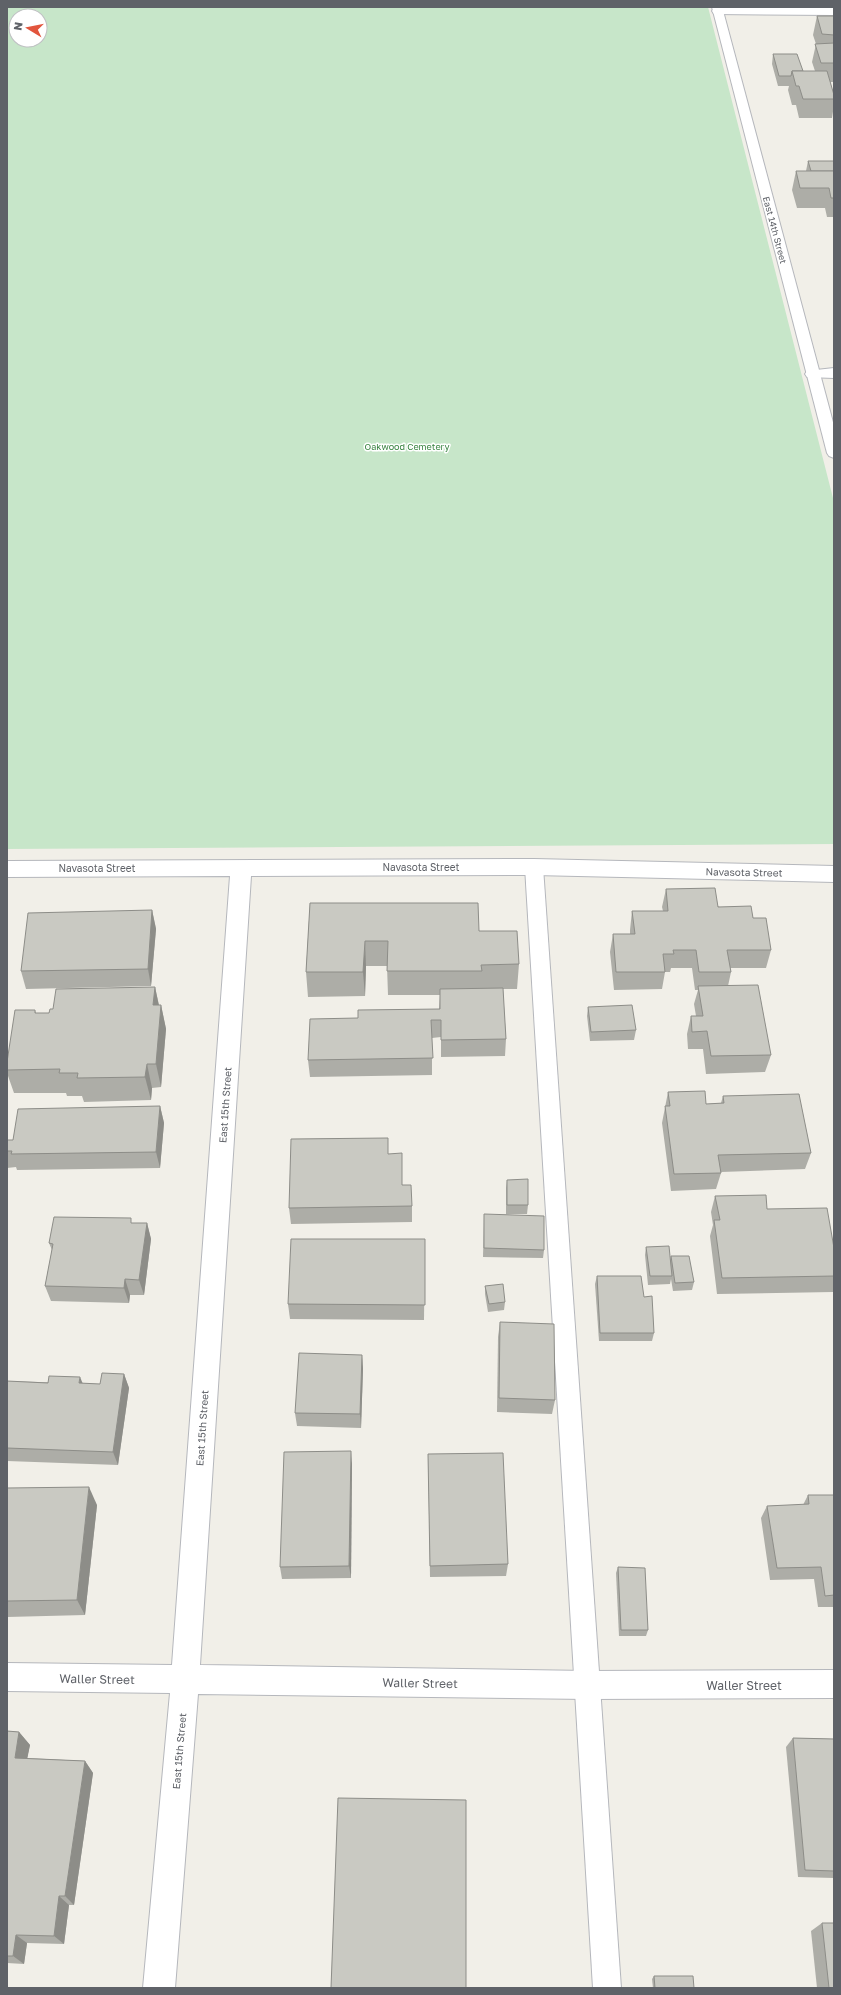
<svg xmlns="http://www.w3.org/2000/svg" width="841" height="1995" font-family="'Golos Text',sans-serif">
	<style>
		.green { fill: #c7e6c9; fill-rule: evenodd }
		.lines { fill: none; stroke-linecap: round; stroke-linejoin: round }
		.lane-casing { stroke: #b5b7bc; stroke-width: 2 }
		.street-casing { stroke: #b5b7bc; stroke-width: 2 }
		.lane { fill: #fff; fill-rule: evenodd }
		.street { fill: #fff; fill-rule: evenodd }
		.wall { fill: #adada7 }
		.shaded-wall { fill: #8d8d88 }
		.building { fill: #c9c9c2; stroke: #8d8d88 }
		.labels { text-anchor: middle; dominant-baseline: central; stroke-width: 3; stroke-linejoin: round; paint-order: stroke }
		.far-street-label { font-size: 9px; fill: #5f6268; stroke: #fff }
		.far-park-label { font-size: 9px; fill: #3a8442; stroke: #fff }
		.street-label { font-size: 10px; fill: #5f6268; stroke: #fff }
		.near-street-label { font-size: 12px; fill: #5f6268; stroke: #fff }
	</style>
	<rect width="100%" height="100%" fill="#f1efe8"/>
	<path class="green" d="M7,7H708L834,502V844L7,849ZM16,16H40V40H16Z"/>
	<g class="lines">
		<g class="lane-casing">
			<g id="lane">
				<path d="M712,7H722L834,426V458L829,456L827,453Z"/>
				<path d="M534,860L540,862L543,867L621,1988H593L525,867L528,862Z"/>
			</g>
		</g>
		<g class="street-casing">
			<g id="street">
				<path d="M718,7H834V15L714,14L712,11L714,8Z"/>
				<path d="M834,368V378L807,377L805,374L807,371Z"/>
				<path d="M534,859L834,866V882L534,875L251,876L200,1665L588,1671L834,1670V1698L588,1699L198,1694L175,1988H143L170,1693L7,1691V1663L172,1665L230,876L7,877V861Z"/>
			</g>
		</g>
		<use href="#lane" class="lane"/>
		<use href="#street" class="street"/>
	</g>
	<g class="wall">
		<path d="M817,16H834V82H830L834,95V105L832,118H799L796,105H792L788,90L789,86H778L772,64L773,54L803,71H815L812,62L816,44L813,35Z"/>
		<path d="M808,161H834V217H827L825,208H797L792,190L796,171H806Z"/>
		<path d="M666,889L753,918L771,950L766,968H730L731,972L728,986L771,1055L765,1072L706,1074L703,1049H688L687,1034L691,1016H696L694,1004L698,990H695L692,968H671L670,972H665L662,989L614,990L610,952L613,934H630V930L632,911H663L662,907Z"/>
		<path d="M310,903L479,931L519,964L517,989H503L506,1039L505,1056L441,1057V1037L432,1038V1075L310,1077L308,1060L358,1018L439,1009L440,995H388L387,966H366L365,996L308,997L306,972Z"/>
		<path d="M152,910L156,929L151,986L26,989L21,971Z"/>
		<path d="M155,987L159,1005H161L166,1029L161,1087L152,1088L151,1100L84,1102L82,1096H67L66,1093H14L7,1073V1062L35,1010L36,1013H49L53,1009Z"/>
		<path d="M588,1007L636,1030L634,1040L590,1041L587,1016Z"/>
		<path d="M668,1092L706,1104L721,1103L723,1096L811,1153L805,1169L721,1172V1173L716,1189L671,1191L662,1123Z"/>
		<path d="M160,1106L164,1123L160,1168L17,1170L16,1167L7,1168V1171V1140H13Z"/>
		<path d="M388,1138V1154L412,1206V1222L291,1224L289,1208Z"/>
		<path d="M507,1180L528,1205L527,1214H506V1188Z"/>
		<path d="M715,1196L767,1209L834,1248V1288L833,1292L717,1294L710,1236L713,1225L711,1212Z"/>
		<path d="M484,1214L544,1250L543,1258L483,1257Z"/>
		<path d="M133,1223H147L151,1239L144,1295H130L129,1303L51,1301L45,1286L52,1250L49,1243Z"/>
		<path d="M425,1239L424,1320L290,1319L288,1304Z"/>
		<path d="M646,1247L670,1260L671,1256L694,1282L692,1290L673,1291L671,1279L670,1284L648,1285L645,1255Z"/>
		<path d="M597,1276L644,1297L654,1333L652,1341H599L595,1284Z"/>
		<path d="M485,1286L505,1302L504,1310L488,1312L485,1294Z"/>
		<path d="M500,1322L555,1400L552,1414L497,1412L498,1337Z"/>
		<path d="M362,1355L363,1369L361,1428L297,1426L295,1413Z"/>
		<path d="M124,1374L129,1388L118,1465L7,1461V1381L100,1384Z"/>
		<path d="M428,1454L508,1564L506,1576L430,1577Z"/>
		<path d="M352,1464L351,1578L282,1579L280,1567Z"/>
		<path d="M7,1488L97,1505L85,1615L7,1617Z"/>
		<path d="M808,1495H834V1607H818L814,1579L770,1580L761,1518L767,1506L803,1505Z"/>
		<path d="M618,1567L648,1630L646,1636H619L616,1573Z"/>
		<path d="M7,1731L19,1732L30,1745L27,1758L85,1761L93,1773L74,1905H69L64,1944L27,1943L24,1964L7,1963Z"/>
		<path d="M793,1738L834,1739V1878L798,1877L786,1747Z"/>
		<path d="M822,1923L834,1988H817L811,1931Z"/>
		<path d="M654,1976L694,1988H653L652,1979Z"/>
	</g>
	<g class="shaded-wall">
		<path d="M152,910L156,929L151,986L148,969Z"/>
		<path d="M365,941L366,966L365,996L363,972Z"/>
		<path d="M155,987L160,1011L153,1005Z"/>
		<path d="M161,1005L166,1029L161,1087L156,1064Z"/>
		<path d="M147,1064L152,1088L151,1100L145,1077Z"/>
		<path d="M160,1106L164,1123L160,1168L156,1152Z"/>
		<path d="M147,1223L151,1239L144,1295L139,1280Z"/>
		<path d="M125,1279L130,1295L129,1303L124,1288Z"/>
		<path d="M362,1355L363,1369L361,1428L360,1414Z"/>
		<path d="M124,1374L129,1388L118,1465L113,1452Z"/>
		<path d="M80,1377L86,1391L79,1383Z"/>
		<path d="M351,1451L352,1464L351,1578L349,1566Z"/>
		<path d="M89,1487L97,1505L85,1615L77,1600Z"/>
		<path d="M19,1732L30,1745L25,1770L15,1758Z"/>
		<path d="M85,1761L93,1773L74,1905L65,1896Z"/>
		<path d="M59,1896L69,1905L64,1944L54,1936Z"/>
		<path d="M16,1935L27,1943L24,1964L13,1956Z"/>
	</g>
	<g class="building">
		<path d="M817,16H834V35L822,34Z"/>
		<path d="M834,43V63H821L815,44Z"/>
		<path d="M773,54H797L803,71H792L791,76H779Z"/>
		<path d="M792,71H827L834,95V99H803L799,86H796Z"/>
		<path d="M808,161H834V171H811Z"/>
		<path d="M796,171H834V198H831L829,188H800Z"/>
		<path d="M715,888L718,907L751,906L753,918H766L771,950H727L731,972H699L696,950H673L674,954H663L665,972H616L613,934H635L632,911H668L666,889Z"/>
		<path d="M310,903H478L479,931H517L519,964L481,965L482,971H387L388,941H365L363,972H306Z"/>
		<path d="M152,910L148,969L21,971L28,913Z"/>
		<path d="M758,985L771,1055L711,1056L707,1031L692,1032L691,1016H703L698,986Z"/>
		<path d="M155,987L153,1005H161L156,1064H147L145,1077L77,1078L78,1073H59L60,1069L7,1070V1062L15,1010H35V1013H49L50,1009H53L56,989Z"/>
		<path d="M503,988L506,1039L441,1040V1020H431L433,1058L308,1060L310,1019L358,1018V1010L440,1009V989Z"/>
		<path d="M632,1005L636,1030L591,1032L588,1007Z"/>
		<path d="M705,1091L706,1104L724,1103L723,1096L799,1094L811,1153L718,1155L721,1173L674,1174L665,1106H670L668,1092Z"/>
		<path d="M160,1106L156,1152L11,1154L12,1151H7V1140H13L18,1109Z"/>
		<path d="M388,1138V1154L402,1153V1185H411L412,1206L289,1208L291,1139Z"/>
		<path d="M528,1179V1205H507V1180Z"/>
		<path d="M766,1195L767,1209L827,1208L834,1248V1276L722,1278L714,1220H720L715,1196Z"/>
		<path d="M484,1214L544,1216V1250L484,1248Z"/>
		<path d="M54,1217L131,1218V1223H147L139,1280L125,1279L124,1288L45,1286L53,1244L49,1243Z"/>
		<path d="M291,1239H425V1305L288,1304Z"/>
		<path d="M669,1246L672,1276H650L646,1247Z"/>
		<path d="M671,1256H689L694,1282L675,1283Z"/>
		<path d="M597,1276H641L644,1297L652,1296L654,1333H600Z"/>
		<path d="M503,1284L505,1302L489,1304L485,1286Z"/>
		<path d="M500,1322L554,1324L555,1400L499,1398Z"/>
		<path d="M299,1353L362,1355L360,1414L295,1413Z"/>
		<path d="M102,1373L124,1374L113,1452L7,1448V1381L48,1383L49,1376L80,1377L79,1383L100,1384Z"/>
		<path d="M351,1451L349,1566L280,1567L284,1452Z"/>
		<path d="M503,1453L508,1564L430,1566L428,1454Z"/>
		<path d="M89,1487L77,1600L7,1601V1488Z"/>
		<path d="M808,1495H834V1595L825,1596L821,1567L777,1568L767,1506L809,1504Z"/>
		<path d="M618,1567L645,1568L648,1630H621Z"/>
		<path d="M7,1731L19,1732L15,1758L85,1761L65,1896H59L54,1936L16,1935L13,1956H7Z"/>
		<path d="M793,1738L834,1739V1871L805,1870Z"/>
		<path d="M338,1798L466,1800V1988H331Z"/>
		<path d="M822,1923H834V1988H829Z"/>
		<path d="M654,1976H693L694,1988H655Z"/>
	</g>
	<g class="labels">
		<g class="far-street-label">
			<text transform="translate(775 230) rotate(75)">East 14th Street</text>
		</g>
		<g class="far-park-label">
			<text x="407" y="446">Oakwood Cemetery</text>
		</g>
		<g class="street-label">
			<text x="421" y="867">Navasota Street</text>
			<text x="97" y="868">Navasota Street</text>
			<text transform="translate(744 872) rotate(1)">Navasota Street</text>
			<text transform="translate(225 1105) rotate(-86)">East 15th Street</text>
			<text transform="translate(202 1428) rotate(-86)">East 15th Street</text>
			<text transform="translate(179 1751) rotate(-85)">East 15th Street</text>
		</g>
		<g class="near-street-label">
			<text transform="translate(97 1679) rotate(1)">Waller Street</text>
			<text transform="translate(420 1683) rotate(1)">Waller Street</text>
			<text x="744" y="1685">Waller Street</text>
		</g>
	</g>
	<rect width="841" height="1995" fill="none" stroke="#5f6268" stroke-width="16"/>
	<g transform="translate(28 28) rotate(280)"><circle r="19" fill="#ffffff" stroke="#bfc0c3"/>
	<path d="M0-3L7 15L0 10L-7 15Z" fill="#e2553d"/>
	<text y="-6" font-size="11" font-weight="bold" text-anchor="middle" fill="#5f6268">N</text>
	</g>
</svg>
